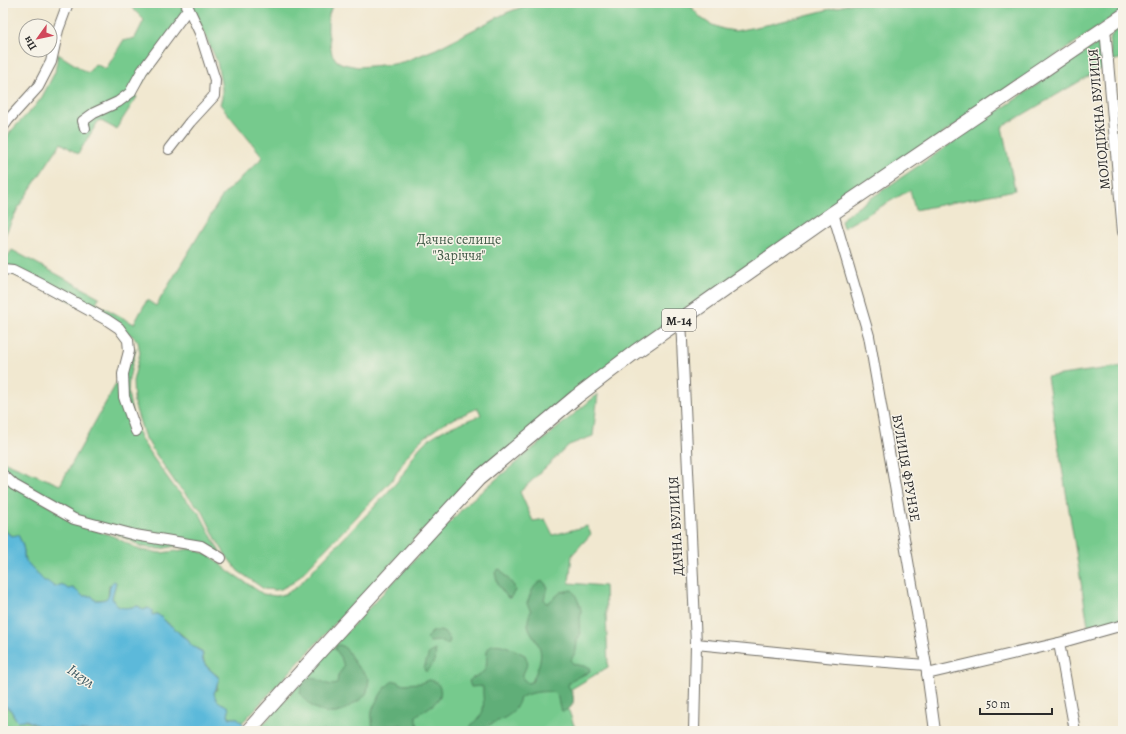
<svg xmlns="http://www.w3.org/2000/svg" width="1126" height="734" font-family="Alegreya,serif">
	<style>
		.green { fill: #76ca8d; stroke: #507a5c }
		.forest { fill: #60ae78; stroke: #466c52 }
		.water { fill: #5bb9da; stroke: #437282 }
		.lines { fill: none; stroke-linecap: round; stroke-linejoin: round }
		.minor-casing { stroke: #706d65; stroke-width: 12 }
		.highway-casing { stroke: #706d65; stroke-width: 16 }
		.minor { stroke: #fff; stroke-width: 10 }
		.highway { stroke: #fff; stroke-width: 14 }
		.labels { text-anchor: middle; dominant-baseline: central; stroke-width: 3; stroke-linejoin: round; paint-order: stroke }
		.shield { fill: #f7f3e8; stroke: #686764; stroke-width: 1 }
		.shield-label { font-size: 13px; font-weight: bold; fill: #2b2b2b }
		.street-label { font-size: 14px; fill: #2b2b2b; stroke: #f7f3e8 }
		.park-label { font-size: 14px; fill: #425b48; stroke: #f7f3e8 }
		.water-label { font-size: 15px; font-style: italic; fill: #395660; stroke: #f7f3e8 }
	</style>
	<rect width="100%" height="100%" fill="#f7f3e8"/>
	<filter id="ink" filterUnits="userSpaceOnUse"><feTurbulence type="fractalNoise" baseFrequency=".025" numOctaves="2"/><feDisplacementMap in="SourceGraphic" scale="8" xChannelSelector="R" yChannelSelector="G"/><feConvolveMatrix kernelMatrix="1 2 1 2 8 2 1 2 1" color-interpolation-filters="sRGB"/></filter>
	<filter id="wash" filterUnits="userSpaceOnUse"><feTurbulence type="fractalNoise" baseFrequency=".012" numOctaves="4" result="noise"/><feDisplacementMap in="SourceGraphic" scale="16" xChannelSelector="R" yChannelSelector="G"/><feGaussianBlur stdDeviation="0.9" result="paint"/><feColorMatrix in="noise" values="0 0 0 0 0 0 0 0 0 0 0 0 0 0 0 0 0 1.4 0 .05"/><feComposite in="paint" operator="in"/></filter>
	<g filter="url(#wash)">
		<rect width="100%" height="100%" fill="#f1e8d0"/>
		<g class="green">
			<path d="M127,3H188L189,15L134,95L137,97L116,129L99,120L78,154L61,143L19,206L3,239V144L11,131L35,106L42,97L55,72L58,54L88,73L95,64L106,69L123,41L135,38L144,20Z"/>
			<path d="M192,3H333L328,17V32L332,54L337,61L343,64L358,67L394,64L406,61L436,49L506,13L533,3H688L701,18L710,24L723,29L735,31L771,24L854,3H1123V10L670,321L415,538L242,723L238,718H230L224,704C217,703 215,700 214,693L217,689L218,676C210,670 202,664 203,654L200,650L191,646L188,640L157,614L152,615C150,613 152,610 147,608L144,610L138,606C127,608 117,611 112,598L116,582L109,586L108,598L106,599L95,600L90,596C83,598 77,593 73,588L68,589L62,584L55,587L41,580L26,561L24,557V551L22,543L18,535L12,536L3,529V477L77,524L113,536L140,550L161,553L190,549L196,550L212,557L230,572L263,594L276,596L285,594L297,587C329,551 365,519 396,483C407,471 412,454 424,443C440,429 462,423 481,415L478,408L444,423L421,440L407,456L393,479L294,582L281,589L276,590L264,589L238,571L227,557L217,541L203,512L177,485L153,450L144,435L134,403L133,381L140,353L138,342L135,338L109,319L3,269V255L7,257L12,250L99,297L96,303L134,324L147,300L156,306L223,195L263,157L220,104L222,98V89L217,61L194,12Z"/>
			<path d="M1123,26V58L1112,61L1109,39L1113,33Z"/>
			<path d="M1099,43L1103,48L1104,67L1002,127L1015,190L915,210L910,190L843,228L841,221L845,216L1095,45Z"/>
			<path d="M136,348L129,379L128,392L133,419L140,437L149,452L175,488L200,514L215,543L226,563L204,549L176,546L160,549L142,547L121,536L45,501L3,472V461L60,485Z"/>
			<path d="M1123,366V623L1089,631L1047,377Z"/>
			<path d="M598,394L593,436L569,445L520,492L533,521L545,519L553,535L587,526L591,534L572,555L569,583L605,586L608,667L563,694L576,731H257L366,611L469,502Z"/>
			<path d="M3,705L10,709L15,718C23,720 29,722 37,725C44,728 50,726 58,731H3Z"/>
		</g>
		<g class="forest">
			<path d="M500,569L514,586L515,591L510,598H508L498,585L495,573L497,570Z"/>
			<path d="M543,581L548,587L544,599L546,603H548L561,592L572,590C575,593 581,606 581,611C581,620 577,622 581,633L577,641L576,651L571,660L573,664L589,667L590,671C583,678 570,676 568,686C569,688 571,690 572,692C576,701 572,711 562,711C558,706 559,700 557,695C552,688 526,693 520,698C514,718 502,718 485,727L484,731H468C470,725 474,723 478,719C487,710 482,698 483,687L481,686L471,687L469,681C473,676 480,676 484,671C488,665 486,659 487,652C490,635 516,651 525,655L528,663L523,674V679L528,683L532,682C536,672 543,659 540,649C535,633 522,630 531,611L527,604C530,595 533,583 543,581Z"/>
			<path d="M440,631C446,633 447,635 450,640L449,643L446,644L441,641L430,642L426,638L432,632Z"/>
			<path d="M340,645C350,649 351,660 358,667C362,671 366,674 369,679C368,683 368,688 367,692C364,698 358,701 353,704C348,707 342,712 336,713C321,715 305,704 300,692L301,687L312,677C322,680 327,687 337,684L338,675L344,667L341,657L335,649L336,646Z"/>
			<path d="M435,650C437,658 433,665 427,671H425L424,668L429,653Z"/>
			<path d="M428,680C433,680 437,682 439,686C447,701 423,710 416,716V721L419,728L416,731H405L402,725L384,726L378,731H371C374,724 371,720 372,712C373,705 388,679 396,681C398,681 400,683 401,684L421,683Z"/>
		</g>
		<path class="water" d="M3,529L11,536L18,535L22,543L24,551V557L26,561L44,581H47L55,587C64,584 60,583 68,589L73,588L83,596H92L95,600C118,601 103,589 114,581L116,582L112,598C117,611 127,608 138,606L144,610L148,608L152,610V615L157,614L161,617L168,624L173,627L182,636L187,639L192,646L202,652L203,661L206,666L219,678C218,682 216,690 214,693C216,703 221,702 228,707L229,710L228,715L230,718H238L249,731H58L49,727L39,726L26,720L17,721L10,709L3,705Z"/>
	</g>
	<g filter="url(#ink)">
		<g class="lines">
			<g class="minor-casing">
				<g id="minor">
					<path d="M1105,28L1123,232"/>
					<path d="M3,127L8,120L38,87L51,62L58,30L68,3"/>
					<path d="M85,128L83,121L94,113L118,102L130,93L142,71L188,9"/>
					<path d="M169,149L190,122L214,96L215,80L200,33L186,3"/>
					<path d="M833,213L869,336L926,665L935,731"/>
					<path d="M3,269L13,270L43,285L107,320L119,328L128,340L129,351L123,374L124,397L136,431"/>
					<path d="M681,319L696,644L694,731"/>
					<path d="M3,475L14,485L74,519L135,535L201,546L221,558"/>
					<path d="M1059,643L1075,731"/>
					<path d="M696,644L846,659L926,665"/>
					<path d="M927,674L1059,643L1123,625"/>
				</g>
			</g>
			<g class="highway-casing">
				<path id="highway" d="M248,731L329,641L478,479L576,397L635,352L833,213L1123,16"/>
			</g>
			<use href="#minor" class="minor"/>
			<use href="#highway" class="highway"/>
		</g>
	</g>
	<g class="labels">
		<rect class="shield" x="662" y="309" width="34" height="22" rx="3"/>
		<g class="shield-label">
			<text x="679" y="320">М-14</text>
		</g>
		<g class="street-label">
			<text transform="translate(1099 119) rotate(-95)">МОЛОДІЖНА ВУЛИЦЯ</text>
			<text transform="translate(906 468) rotate(80)">ВУЛИЦЯ ФРУНЗЕ</text>
			<text transform="translate(676 526) rotate(-93)">ДАЧНА ВУЛИЦЯ</text>
		</g>
		<g class="park-label">
			<text x="459" y="239">Дачне селище<tspan x="459" dy="16">"Заріччя"</tspan></text>
		</g>
		<g class="water-label">
			<text transform="translate(81 676) rotate(35)">Інгул</text>
		</g>
	</g>
	<rect width="1126" height="734" fill="none" stroke="#f7f3e8" stroke-width="16"/>
	<g transform="translate(38 38) rotate(237)"><circle r="19" fill="#f7f3e8" stroke="#a5a39c"/>
	<path d="M0-3L7 15L0 10L-7 15Z" fill="#d1495b"/>
	<text y="-6" font-size="11" font-weight="bold" text-anchor="middle" fill="#2b2b2b">Пн</text>
	</g>
	<path d="M980 708v6h72v-6" fill="none" stroke="#2b2b2b" stroke-width="2"/>
	<text x="986" y="708" font-size="12" fill="#2b2b2b" stroke="#f7f3e8" stroke-width="3" paint-order="stroke">50 m</text>
</svg>
